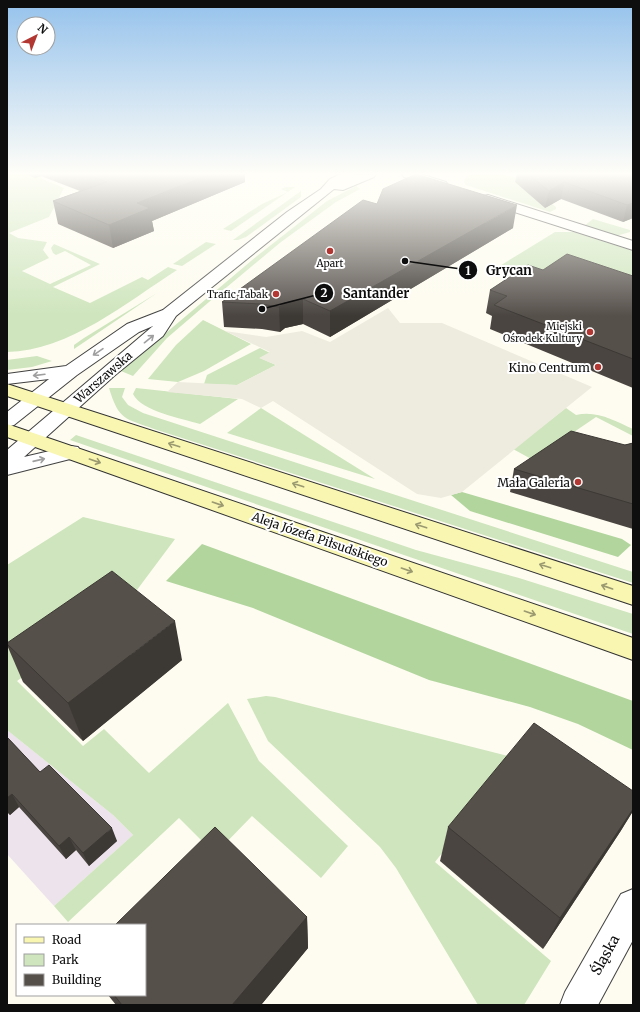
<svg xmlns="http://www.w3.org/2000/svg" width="640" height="1012" font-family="Merriweather,serif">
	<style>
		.industrial { fill: #ece3ec }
		.green { fill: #cee5bd }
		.forest { fill: #b1d59d }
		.plaza { fill: #eeebdf }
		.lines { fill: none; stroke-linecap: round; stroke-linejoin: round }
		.minor-casing { stroke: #414141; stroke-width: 2 }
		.tertiary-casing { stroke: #414141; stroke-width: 2 }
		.secondary-casing { stroke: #303030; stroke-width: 2 }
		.minor { fill: #fff; fill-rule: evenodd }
		.tertiary { fill: #fff; fill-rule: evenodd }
		.secondary { fill: #f8f6b1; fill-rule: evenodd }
		.wall { fill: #4a4540 }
		.shaded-wall { fill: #3c3834 }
		.building { fill: #56504b; stroke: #3c3834 }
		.oneway { stroke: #9f9f9f }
		.oneway2 { stroke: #9a9970 }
		.poi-dot { fill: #b23732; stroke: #fff; stroke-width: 1.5 }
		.labels { text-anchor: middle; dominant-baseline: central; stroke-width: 4; stroke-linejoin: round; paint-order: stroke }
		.far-poi-label { font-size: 10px; fill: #0e0e0e; stroke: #fff; text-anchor: end }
		.poi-label { font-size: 12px; fill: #0e0e0e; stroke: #fff; text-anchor: end }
		.street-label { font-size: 12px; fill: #0e0e0e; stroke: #fff }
		.near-street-label { font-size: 14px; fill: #0e0e0e; stroke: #fff }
		.leader { fill: none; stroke: #0e0e0e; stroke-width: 1.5 }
		.callout-dot { fill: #0e0e0e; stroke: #fff; stroke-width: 1.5 }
		.mark-label { font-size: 12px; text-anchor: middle; font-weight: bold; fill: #fff }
		.callout-label { font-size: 13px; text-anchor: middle; font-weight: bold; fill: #0e0e0e; stroke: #fff; stroke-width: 4; stroke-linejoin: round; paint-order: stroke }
	</style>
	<rect width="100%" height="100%" fill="#fefcf0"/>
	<path class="industrial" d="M7,730L113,815L133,835L54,906L7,854Z"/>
	<g class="green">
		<path d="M7,174H36L41,177L40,178L64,188L49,217L9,233L18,238L47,242L43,250L49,258L22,271L50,284L91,265L65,251L56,255L53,253L51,248L54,244L100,264L53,287L90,303L142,277L148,280L168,267L177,270C127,302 69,351 7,352Z"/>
		<path d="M472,174H501L518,178L556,207V209L550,212L466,185L464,182L466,177Z"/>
		<path d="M356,186L360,189L336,202L281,242L209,302L167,338L133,376L121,371L257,256L327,201Z"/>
		<path d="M286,187H295L231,231L223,229L262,204L288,192L281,189Z"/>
		<path d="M301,191V197L246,237L238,240H233Z"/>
		<path d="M593,219L630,230V232L616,236L584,226Z"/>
		<path d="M555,232H574L633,251V296L550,285L498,267Z"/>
		<path d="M206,242L216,244L182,266L173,264Z"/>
		<path d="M157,293L74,349V345L84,338Z"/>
		<path d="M203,320L251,344L204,371L178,382L148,379L176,345Z"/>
		<path d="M260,348L270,353L260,358L276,365L237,385L204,384L207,375Z"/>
		<path d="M37,356L52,361L32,367L7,370V360Z"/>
		<path d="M109,388H125L122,397L128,405L143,413L633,572V583L154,429C125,418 119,421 109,388Z"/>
		<path d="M136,388L238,399L200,424C183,419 141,411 133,394Z"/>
		<path d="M261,408L375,479L227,433Z"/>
		<path d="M566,408L576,415C597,410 615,421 633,429V436L596,417L533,460L513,449Z"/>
		<path d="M76,435L416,550L519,578L633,614V634L70,440Z"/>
		<path d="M83,517L175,539L128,602L17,681L83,746L104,729L149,773L228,703L259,761L348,846L321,878L252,816L215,854L179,818L68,922L54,906L133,835L113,815L7,730V565Z"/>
		<path d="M266,696L275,697L516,758L435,862L551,961L524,1005H478L396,868L380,847L268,741L247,699Z"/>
	</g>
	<g class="forest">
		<path d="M462,492L622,539L631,545L618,557L470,511L451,495Z"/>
		<path d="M202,544L633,701V750L578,724L530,707L429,680L253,608L166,581Z"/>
	</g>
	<path class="plaza" d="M388,308L400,323H442L592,387L462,492L441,498L417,494L273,401L261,408L242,399L167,392L178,382L237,385L276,365L259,358L270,352L225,331L266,337L302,331L330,342Z"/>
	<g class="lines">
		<g class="minor-casing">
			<g id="minor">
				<path d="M402,174H420L446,182L448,185L442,189L404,177Z"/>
				<path d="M488,195L633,241V250L483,202L482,199L483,196Z"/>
				<path d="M633,889V940L598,1005H560L565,992L621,894Z"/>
			</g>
		</g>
		<g class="tertiary-casing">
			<path id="tertiary" d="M341,174H357L356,175L376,174L374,177L343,190L334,189L176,316L163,336L114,376L24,457L71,446L78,447L81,452L78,457L7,475V450L153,326L139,332L77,375L14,425L7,427V412L49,379L7,384V374L66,366L127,324L163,310L287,212L321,189L330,179Z"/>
		</g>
		<g class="secondary-casing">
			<g id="secondary">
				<path d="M7,384L633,586V605L7,396Z"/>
				<path d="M7,424L633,638V660L7,437Z"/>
			</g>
		</g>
		<use href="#minor" class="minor"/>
		<use href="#tertiary" class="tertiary"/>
		<use href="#secondary" class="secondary"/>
	</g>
	<g class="wall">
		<path d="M26,174H245V182L152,221L154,231L113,248L58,224L53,201L80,191L41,176L35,178Z"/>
		<path d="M517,174H633V218L623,222L561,199L545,208L515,182Z"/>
		<path d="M377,204L513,228L330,337L303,324L285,328L280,332L262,329L224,327L222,302Z"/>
		<path d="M543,270L633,276V388L490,329L492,316L486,313L490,290Z"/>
		<path d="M633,443V529L510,492L514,469Z"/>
		<path d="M7,643L182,660L83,741L23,682L7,645Z"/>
		<path d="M7,737L40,772L117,841L89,866L76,850L66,859L19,807L10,815L7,812Z"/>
		<path d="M633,791V811L620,832L543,949L440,861L448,827Z"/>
		<path d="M307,917L308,948L261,1005H116L108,995H145Z"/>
	</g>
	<g class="shaded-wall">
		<path d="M34,174H41V176L35,178Z"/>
		<path d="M210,174H245V182L152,221L154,231L113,248L109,225L137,203Z"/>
		<path d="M564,182L561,199L545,208L549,191Z"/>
		<path d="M633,203V218L623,222L627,205Z"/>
		<path d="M517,205L513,228L330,337V311Z"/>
		<path d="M303,299V324L285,328L280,332L279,307L284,303Z"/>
		<path d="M175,621L182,660L83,741L68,703Z"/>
		<path d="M12,794L19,807L10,815L7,811V798Z"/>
		<path d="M633,809V811L620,832L543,949L560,918Z"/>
		<path d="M112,828L117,841L89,866L83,853Z"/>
		<path d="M69,837L76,850L66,859L59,846Z"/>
		<path d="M307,917L308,948L261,1005H232Z"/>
	</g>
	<g class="building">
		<path d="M87,174H210L137,203L150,208L109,225L53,201L107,182Z"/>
		<path d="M416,174L517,205L330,311L303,299L284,303L279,307L261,304L222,302L363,200L377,204L383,189Z"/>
		<path d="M528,174H633V203L627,205L564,182L549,191Z"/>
		<path d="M567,254L633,276V359L494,305L507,296L490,290L528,265L543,270Z"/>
		<path d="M571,431L625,445L633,443V504L514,469Z"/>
		<path d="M112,571L175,621L68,703L7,644V643Z"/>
		<path d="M534,723L633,791V809L560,918L448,827Z"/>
		<path d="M7,737L40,772L49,765L112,828L83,853L69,837L59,846L12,794L7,798Z"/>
		<path d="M215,827L307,917L232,1005H122L114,995H145V925H115Z"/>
	</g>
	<defs><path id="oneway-shaft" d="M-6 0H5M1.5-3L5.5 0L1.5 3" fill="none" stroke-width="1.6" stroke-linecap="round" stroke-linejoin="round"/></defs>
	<g class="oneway">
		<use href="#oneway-shaft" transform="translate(149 339) rotate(-39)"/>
		<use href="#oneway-shaft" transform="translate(98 352) rotate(146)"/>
		<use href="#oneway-shaft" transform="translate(39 375) rotate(173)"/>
		<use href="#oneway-shaft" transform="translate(39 460) rotate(-13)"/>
	</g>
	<g class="oneway2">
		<use href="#oneway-shaft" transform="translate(174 445) rotate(-162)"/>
		<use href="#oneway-shaft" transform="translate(95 461) rotate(19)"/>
		<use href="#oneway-shaft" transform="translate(298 485) rotate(-162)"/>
		<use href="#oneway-shaft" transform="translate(218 504) rotate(19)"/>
		<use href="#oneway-shaft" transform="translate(421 526) rotate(-162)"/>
		<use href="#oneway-shaft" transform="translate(545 566) rotate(-162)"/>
		<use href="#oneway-shaft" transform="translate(407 570) rotate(19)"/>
		<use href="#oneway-shaft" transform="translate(607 587) rotate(-161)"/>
		<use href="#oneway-shaft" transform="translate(530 613) rotate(19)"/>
	</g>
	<linearGradient id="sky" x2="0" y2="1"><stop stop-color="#95c2ec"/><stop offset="0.55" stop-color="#fffef8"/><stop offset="1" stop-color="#fffef8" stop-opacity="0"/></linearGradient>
	<rect width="640" height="316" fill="url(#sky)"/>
	<g class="poi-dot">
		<circle cx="330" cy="251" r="4"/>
		<circle cx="276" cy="294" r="4"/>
		<circle cx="590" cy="332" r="4"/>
		<circle cx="598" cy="367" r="4"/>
		<circle cx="578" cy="482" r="4"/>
	</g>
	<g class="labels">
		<g class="far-poi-label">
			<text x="330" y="263" text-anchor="middle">Apart</text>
			<text x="268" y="294">Trafic Tabak</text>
			<text x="582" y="326">Miejski<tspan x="582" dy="12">Ośrodek Kultury</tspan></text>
		</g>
		<g class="poi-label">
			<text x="590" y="367">Kino Centrum</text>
			<text x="570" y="482">Mała Galeria</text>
		</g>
		<g class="street-label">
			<text transform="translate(103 377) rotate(-41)">Warszawska</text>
			<text transform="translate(320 539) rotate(19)">Aleja Józefa Piłsudskiego</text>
		</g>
		<g class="near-street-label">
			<text transform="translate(605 955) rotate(-61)">Śląska</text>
		</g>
	</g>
	<path class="leader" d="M405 261L468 270M262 309L324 293"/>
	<g class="callout-dot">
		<circle cx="405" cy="261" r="4"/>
		<circle cx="262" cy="309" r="4"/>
		<circle cx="468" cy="270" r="10"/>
		<circle cx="324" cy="293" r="10"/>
	</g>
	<g class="mark-label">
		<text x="468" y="275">1</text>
		<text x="324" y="297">2</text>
	</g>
	<g class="callout-label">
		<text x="509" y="275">Grycan</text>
		<text x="376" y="298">Santander</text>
	</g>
	<rect width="640" height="1012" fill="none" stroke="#0e0e0e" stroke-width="16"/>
	<rect x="16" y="924" width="130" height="72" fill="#ffffff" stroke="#9f9f9f"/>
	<rect x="24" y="937" width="20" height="6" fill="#f8f6b1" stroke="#9f9f9f"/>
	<text x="52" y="944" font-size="12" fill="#0e0e0e">Road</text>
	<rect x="24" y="954" width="20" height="12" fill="#cee5bd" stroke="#9f9f9f"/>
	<text x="52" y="964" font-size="12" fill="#0e0e0e">Park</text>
	<rect x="24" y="974" width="20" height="12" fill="#56504b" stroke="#9f9f9f"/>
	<text x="52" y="984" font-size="12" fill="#0e0e0e">Building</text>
	<g transform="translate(36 36) rotate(42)"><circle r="19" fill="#ffffff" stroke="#9f9f9f"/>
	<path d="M0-3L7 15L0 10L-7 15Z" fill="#b23732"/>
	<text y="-6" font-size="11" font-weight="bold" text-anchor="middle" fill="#0e0e0e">N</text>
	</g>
</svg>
